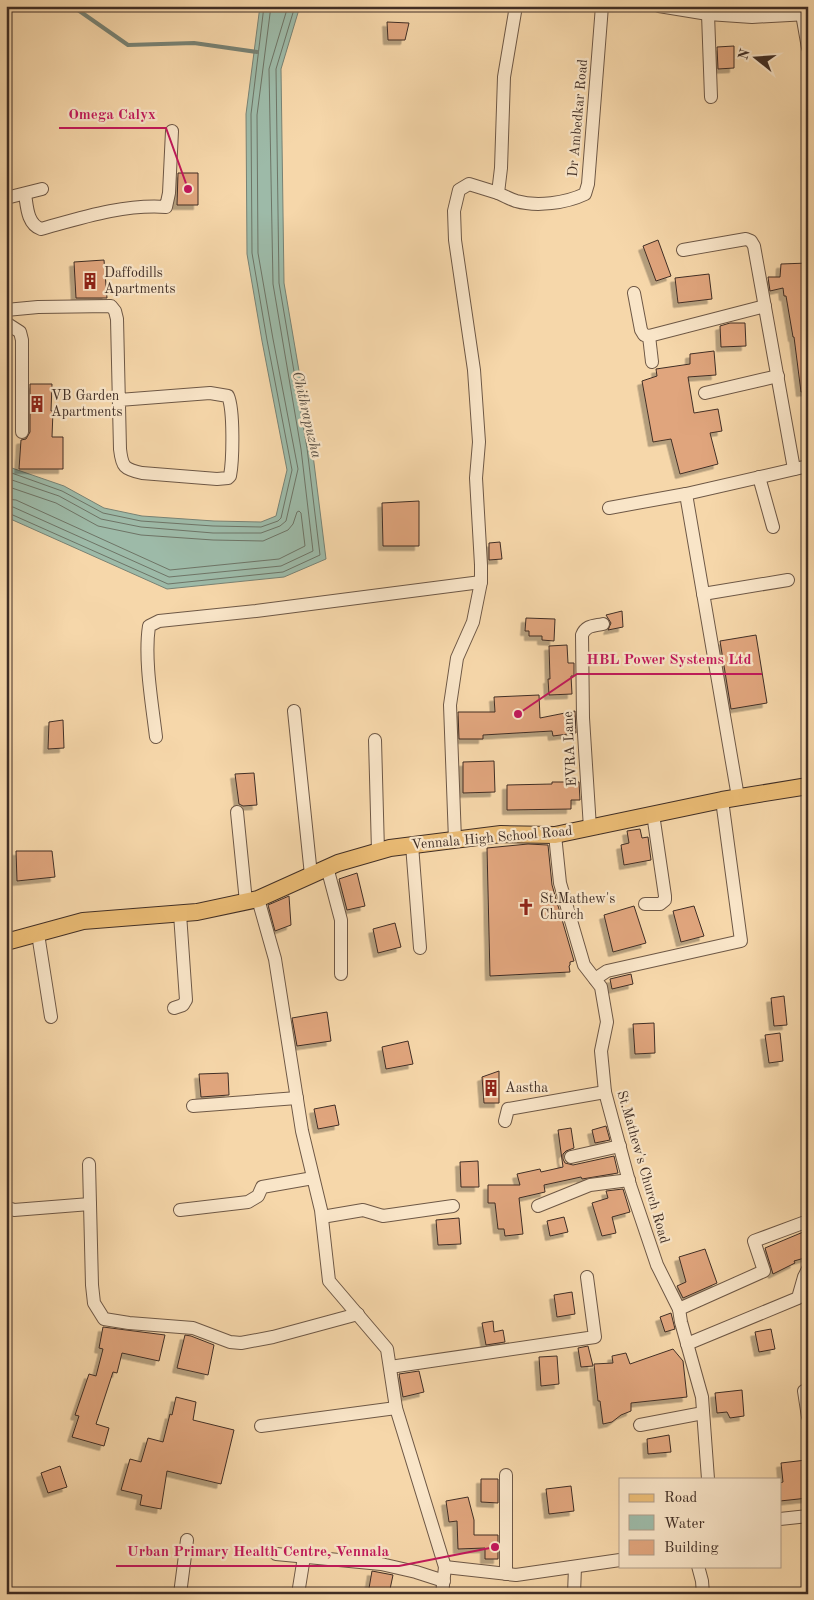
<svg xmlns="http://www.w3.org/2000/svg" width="814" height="1600" font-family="'Old Standard TT',serif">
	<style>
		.water { fill: #9dbaa8; stroke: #788274 }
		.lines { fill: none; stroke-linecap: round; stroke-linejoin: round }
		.shore { stroke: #6e7466; stroke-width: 1 }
		.stream { stroke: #788274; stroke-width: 4 }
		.building { fill: #e0a57d; stroke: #402e25; filter: url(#shadow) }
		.minor-casing { stroke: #6e5846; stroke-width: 14 }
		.major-casing { stroke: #402e25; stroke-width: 18 }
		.minor { stroke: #f9e5c8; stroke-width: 12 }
		.major { stroke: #ebbc75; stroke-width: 16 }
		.labels { text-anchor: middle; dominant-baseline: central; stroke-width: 4.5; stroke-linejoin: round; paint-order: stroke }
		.street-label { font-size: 14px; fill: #402e25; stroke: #f9e5c8 }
		.poi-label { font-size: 14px; fill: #402e25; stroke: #f9e5c8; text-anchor: start }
		.water-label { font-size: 15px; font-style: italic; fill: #534a3f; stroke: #f9e5c8 }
		.leader { fill: none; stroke: #c2185b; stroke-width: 2 }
		.callout-dot { fill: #c2185b; stroke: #f9e5c8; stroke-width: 2 }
		.callout-label { font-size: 15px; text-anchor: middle; font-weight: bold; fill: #c2185b; stroke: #f9e5c8; stroke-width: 4.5; stroke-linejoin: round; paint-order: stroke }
	</style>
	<defs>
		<filter id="shadow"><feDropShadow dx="-4.5" dy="4.5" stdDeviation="0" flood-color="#0004"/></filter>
	</defs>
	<rect width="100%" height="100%" fill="#f6d7aa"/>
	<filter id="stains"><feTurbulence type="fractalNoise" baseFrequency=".004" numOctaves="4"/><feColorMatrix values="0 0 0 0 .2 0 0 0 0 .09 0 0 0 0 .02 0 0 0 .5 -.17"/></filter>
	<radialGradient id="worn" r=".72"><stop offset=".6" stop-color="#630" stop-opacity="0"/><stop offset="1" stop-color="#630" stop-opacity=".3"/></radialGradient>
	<path class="water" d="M260,6H300L281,69L284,283L312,447L326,559L284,577L167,589L6,517V466L64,486L104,508L142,516L214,521L261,522L276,516L287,470L262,341L247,254L246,114Z"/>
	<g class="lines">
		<g class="shore">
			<path d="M6,471L62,491L103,513L141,521L213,526L261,527L278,521L281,518L292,470L267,340L252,253L251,114L264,6"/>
			<path d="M6,478L59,496L101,519L141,527L213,533H261L280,526L286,521L298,469L273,339L258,253L257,115L271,6"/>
			<path d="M6,486L56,503L98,526L141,535L213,540L263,541L288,530L293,524L297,512L299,511L301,513L305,546L279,559L170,570L16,500L6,499"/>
			<path d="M6,506L13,507L169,577L281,566L313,551L301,449L273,284L269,69L288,6"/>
			<path d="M6,512L168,584L283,572L320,555L307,448L279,283L276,69L295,6"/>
		</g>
		<path class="stream" d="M76,6L78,10L128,45L194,43L257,52"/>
	</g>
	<g class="building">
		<path d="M387,22L409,23L405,40H388Z"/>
		<path d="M734,46V68L718,69L717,47Z"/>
		<path d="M178,173H198V205H177Z"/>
		<path d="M658,240L671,276L656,281L643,246Z"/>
		<path d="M104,260L107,298H76L74,262Z"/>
		<path d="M808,263V391L801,392L794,337H793L786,296H784L783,288L770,291L768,277H780L781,264Z"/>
		<path d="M709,274L712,299L678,303L675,278Z"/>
		<path d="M730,323H745L746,346L721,347L720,326Z"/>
		<path d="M714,351L716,375L688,377L694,413L718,409L722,431L710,433L718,464L680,474L671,439L653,442L642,381L657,376L656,369L690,364V354Z"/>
		<path d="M30,384H52L51,411H53L52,437H63V469H19L21,440L26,439L30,432Z"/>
		<path d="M419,501V546H383L382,503Z"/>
		<path d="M500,542L502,559L489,560V543Z"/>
		<path d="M622,611L623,627L608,630L611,623L606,615Z"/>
		<path d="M526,618L555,619L554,641L542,640V636H529V631H525Z"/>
		<path d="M756,635L767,703L731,709L720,641Z"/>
		<path d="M567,645L568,663H574V676H571L572,694L549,695L548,679H550L549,646Z"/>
		<path d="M539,695L540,718L575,711L576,733L553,736L552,731L483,735V739H459L458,712H495L494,697Z"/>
		<path d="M63,720L64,748L48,749L49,722Z"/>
		<path d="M494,761L495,792L463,793V762Z"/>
		<path d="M254,773L257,805L243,806L239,804L235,774Z"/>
		<path d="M552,782H579L580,800H571V809L507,810V785L552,784Z"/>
		<path d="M640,829L642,838L648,837L651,860L624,865L621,845L629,843L627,831Z"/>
		<path d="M528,844L548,845L552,885L574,961L570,962V965L569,966L570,972L490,976L487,848Z"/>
		<path d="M16,851H52L55,877L17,881Z"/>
		<path d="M357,873L365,906L347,910L339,879Z"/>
		<path d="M289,896L291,925L275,931L268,905Z"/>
		<path d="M634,906L646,943L613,952L604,915Z"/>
		<path d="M694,906L704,936L681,942L673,911Z"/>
		<path d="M395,923L401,947L378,953L373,929Z"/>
		<path d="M631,974L633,984L612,989L610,979Z"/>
		<path d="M784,996L787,1025L774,1026L771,998Z"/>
		<path d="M327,1012L331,1041L297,1046L292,1018Z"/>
		<path d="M654,1023L655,1053L635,1054L633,1024Z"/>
		<path d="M780,1033L783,1061L769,1063L765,1035Z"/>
		<path d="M408,1041L413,1064L386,1069L382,1047Z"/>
		<path d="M499,1071V1103H484L482,1077Z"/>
		<path d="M228,1073L229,1095L201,1097L199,1074Z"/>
		<path d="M335,1105L339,1125L318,1129L314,1109Z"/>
		<path d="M606,1126L610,1140L595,1143L592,1130Z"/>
		<path d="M571,1128L574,1148L566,1151L563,1154V1159L565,1163L573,1165L614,1156L618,1173L582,1179L581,1177L544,1185L545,1192L519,1198L523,1234L505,1236L504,1229H498L495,1203H488V1185H520L517,1174L540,1169L541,1172L563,1167L558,1130Z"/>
		<path d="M478,1161L479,1187H461L460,1162Z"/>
		<path d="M623,1189L630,1212L612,1217L616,1233L602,1236L592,1203L608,1198L606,1191Z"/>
		<path d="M564,1217L568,1232L550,1236L547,1221Z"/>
		<path d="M459,1218L461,1244L438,1245L436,1220Z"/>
		<path d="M808,1230V1257L794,1261L795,1263L773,1274L765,1248Z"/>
		<path d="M705,1249L717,1283L683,1298L677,1286L686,1282L679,1257Z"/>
		<path d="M572,1292L575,1314L557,1317L554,1295Z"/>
		<path d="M671,1313L675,1329L665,1332L660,1317Z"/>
		<path d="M493,1321L494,1332L503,1330L505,1342L486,1345L482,1323Z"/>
		<path d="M103,1327L165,1335L159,1361L122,1353L117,1373L113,1372L96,1424L109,1428L104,1446L72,1437L79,1416L75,1415L89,1374L96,1376L103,1349L99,1348Z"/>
		<path d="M771,1329L775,1349L759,1352L755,1332Z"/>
		<path d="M185,1335L191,1336L214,1345L208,1375L177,1368Z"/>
		<path d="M588,1346L593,1366L581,1367L578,1348Z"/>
		<path d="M673,1349L683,1361L687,1397L631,1403V1411L621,1415L612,1422L603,1424L600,1401H598L594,1364L613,1363L612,1356L626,1353L630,1364Z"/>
		<path d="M557,1356L559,1384L541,1386L539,1357Z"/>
		<path d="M419,1371L424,1392L403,1397L399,1374Z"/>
		<path d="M742,1390L744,1416L730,1418L727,1412L717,1413L715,1393Z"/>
		<path d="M176,1397L196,1402L193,1420L234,1430L221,1484L167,1471L161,1509L140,1505L142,1495L121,1490L130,1459L141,1462L148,1438L163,1442L170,1414L172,1415Z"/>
		<path d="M669,1435L671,1452L648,1454L647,1439Z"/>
		<path d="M806,1460L808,1498L780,1501V1483L783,1482L781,1463Z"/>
		<path d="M60,1466L67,1487L48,1493L41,1473Z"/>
		<path d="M481,1479H498V1503L481,1502Z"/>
		<path d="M571,1486L574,1511L549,1514L546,1489Z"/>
		<path d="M468,1497L474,1520V1535H498V1559H485V1548L458,1549L457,1521L449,1522L446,1501Z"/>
		<path d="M372,1571L393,1575L389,1594H368Z"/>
	</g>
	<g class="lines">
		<g class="minor-casing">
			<g id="minor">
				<path d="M516,6L504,77L501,168L498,193C504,196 510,199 516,201C537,207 566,203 585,194L588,184L602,6"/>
				<path d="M659,6L708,14L752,17L808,14"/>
				<path d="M708,14L711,97"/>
				<path d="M802,14L808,48"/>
				<path d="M25,194C27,206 27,224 41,229C81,218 123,204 166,207L169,193L172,131"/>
				<path d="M6,198L42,189"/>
				<path d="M683,250L746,239L751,241L754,246L794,469"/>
				<path d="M634,293L641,330L644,335L649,336L765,306"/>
				<path d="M6,310L38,307L111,306L115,311L117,319L120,449C122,467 124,469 142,473L217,479L228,478L230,476C233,460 234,410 228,396L210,393L119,400"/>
				<path d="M6,323L20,332L22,340V432"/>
				<path d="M649,336L652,362"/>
				<path d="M705,393L778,376"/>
				<path d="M759,477L773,527"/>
				<path d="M686,494L738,797"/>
				<path d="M609,508L686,494L808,466"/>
				<path d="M703,594L788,580"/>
				<path d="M294,711L311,875"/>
				<path d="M156,737C152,703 144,659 149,626L159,621L256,611L481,582"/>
				<path d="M375,740L378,851"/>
				<path d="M237,812L246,902"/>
				<path d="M590,828L583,718L582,635C586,625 594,626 603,624"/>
				<path d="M555,835L560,883L584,965L601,987L607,1022L601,1051L605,1092L630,1185L657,1265L679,1309L681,1322L702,1397L708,1479"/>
				<path d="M455,840L450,705L457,658L473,622L481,582V565L476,478L479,442L474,370L455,240L454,211L459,190L469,184L498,193"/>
				<path d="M412,845L420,948"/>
				<path d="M327,867L341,920V974"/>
				<path d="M258,899L275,959L302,1131L321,1210L329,1281L387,1349L396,1408L445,1567L442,1594"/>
				<path d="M645,904H660L665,900V896L653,814"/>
				<path d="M38,934L51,1017"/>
				<path d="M595,979L607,971L741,941L722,800"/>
				<path d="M174,1008L183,1005L186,1000L180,914"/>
				<path d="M193,1106L297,1098"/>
				<path d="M505,1121L508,1109L605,1092"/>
				<path d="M571,1157L620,1146"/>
				<path d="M89,1164L92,1285L94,1303L104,1319L129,1323L193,1328L230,1342L241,1343L273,1337L358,1314"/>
				<path d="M538,1206L590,1185L629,1180"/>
				<path d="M6,1207L14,1210L90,1204"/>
				<path d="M180,1210L248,1202L258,1196L262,1187L313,1178"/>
				<path d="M322,1217L363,1210L383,1216L453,1206"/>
				<path d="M679,1309L764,1271L754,1241L808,1221"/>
				<path d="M687,1344L798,1298L804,1277L808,1269"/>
				<path d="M390,1367L595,1337L587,1277"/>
				<path d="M804,1391L808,1417"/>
				<path d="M640,1425L703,1413"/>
				<path d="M261,1426L396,1408"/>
				<path d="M780,1519L808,1516"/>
				<path d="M276,1554L381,1564L416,1572L444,1581"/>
				<path d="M698,1566L702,1581L703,1594"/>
				<path d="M445,1567L516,1575L620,1560"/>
				<path d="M506,1574V1475"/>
				<path d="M180,1594L187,1540"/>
				<path d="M298,1594L304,1557"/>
				<path d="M574,1594L575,1567"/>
			</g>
		</g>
		<g class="major-casing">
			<path id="major" d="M6,942L83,921L197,912L258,899L338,863L390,848L501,834L555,835L722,800L808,786"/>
		</g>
		<use href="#minor" class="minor"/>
		<use href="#major" class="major"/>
	</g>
	<defs>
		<g id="building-bare" transform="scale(1.35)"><path d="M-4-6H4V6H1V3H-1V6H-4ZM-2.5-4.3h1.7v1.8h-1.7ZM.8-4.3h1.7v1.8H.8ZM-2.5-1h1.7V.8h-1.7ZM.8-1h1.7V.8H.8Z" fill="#8f2418" stroke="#f9e5c8" stroke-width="2.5" paint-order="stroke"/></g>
		<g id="church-bare" transform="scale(1.35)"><path d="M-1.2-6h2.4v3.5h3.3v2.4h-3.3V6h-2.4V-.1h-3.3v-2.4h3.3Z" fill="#8f2418" stroke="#f9e5c8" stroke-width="2.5" paint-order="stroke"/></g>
	</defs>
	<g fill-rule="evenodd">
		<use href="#building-bare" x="90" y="281"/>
		<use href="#building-bare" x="37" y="404"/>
		<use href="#church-bare" x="526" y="907"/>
		<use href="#building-bare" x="491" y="1088"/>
	</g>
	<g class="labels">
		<g class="street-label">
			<text transform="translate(578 118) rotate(-85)">Dr Ambedkar Road</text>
			<text transform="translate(570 749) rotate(-93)">EVRA Lane</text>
			<text transform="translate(492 838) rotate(-5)">Vennala High School Road</text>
			<text transform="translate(643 1167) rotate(74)">St.Mathew's Church Road</text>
		</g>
		<g class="poi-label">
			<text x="104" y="273">Daffodills<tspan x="104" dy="16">Apartments</tspan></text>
			<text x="51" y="396">VB Garden<tspan x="51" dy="16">Apartments</tspan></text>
			<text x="540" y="899">St.Mathew's<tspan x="540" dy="16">Church</tspan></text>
			<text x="505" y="1088">Aastha</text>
		</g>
		<g class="water-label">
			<text transform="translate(306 415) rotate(77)">Chithrapuzha</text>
		</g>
	</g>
	<path class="leader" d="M188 189L166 128H59M518 714L577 674H762M495 1547L399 1566H116"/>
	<g class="callout-dot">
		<circle cx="188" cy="189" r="5"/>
		<circle cx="518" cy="714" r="5"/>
		<circle cx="495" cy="1547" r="5"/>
	</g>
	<g class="callout-label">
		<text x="112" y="119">Omega Calyx</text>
		<text x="669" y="664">HBL Power Systems Ltd</text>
		<text x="258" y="1556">Urban Primary Health Centre, Vennala</text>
	</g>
	<rect width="814" height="1600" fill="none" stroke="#f6d7aa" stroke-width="25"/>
	<rect x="8" y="8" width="799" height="1585" fill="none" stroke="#402e25" stroke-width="2.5"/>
	<rect x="12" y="12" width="789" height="1575" fill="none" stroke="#402e25"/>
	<rect x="619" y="1478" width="162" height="90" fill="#f9e5c8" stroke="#af9c87"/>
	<rect x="629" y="1494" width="25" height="8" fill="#ebbc75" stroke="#af9c87"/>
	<text x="664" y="1502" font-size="15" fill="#402e25">Road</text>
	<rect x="629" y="1515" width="25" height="15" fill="#9dbaa8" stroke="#af9c87"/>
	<text x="664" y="1528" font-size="15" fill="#402e25">Water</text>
	<rect x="629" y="1540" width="25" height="15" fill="#e0a57d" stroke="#af9c87"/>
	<text x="664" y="1552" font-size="15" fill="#402e25">Building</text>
	<g transform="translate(756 58) rotate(287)" stroke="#f9e5c8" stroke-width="4" paint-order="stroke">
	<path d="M0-4L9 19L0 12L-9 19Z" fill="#402e25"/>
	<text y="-8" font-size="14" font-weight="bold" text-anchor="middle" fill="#402e25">N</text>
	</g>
	<rect width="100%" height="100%" filter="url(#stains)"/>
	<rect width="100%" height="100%" fill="url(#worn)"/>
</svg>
